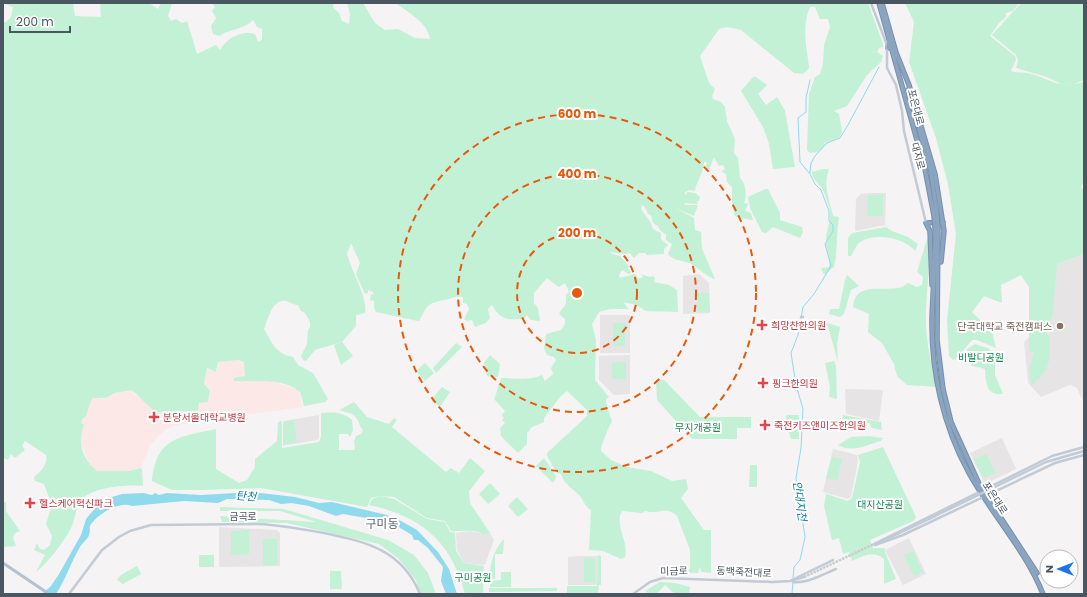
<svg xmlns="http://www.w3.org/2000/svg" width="1087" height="597" font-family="Poppins,'Noto Sans KR',sans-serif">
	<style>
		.education { fill: #e6e4e5 }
		.medical { fill: #fce8e6 }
		.green { fill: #c3f1d5 }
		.water { fill: #90daee }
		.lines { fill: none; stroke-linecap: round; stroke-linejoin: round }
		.stream { stroke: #90daee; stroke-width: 1 }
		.secondary-tunnel { stroke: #caccce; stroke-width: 2.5; stroke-dasharray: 2.5 1; stroke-linecap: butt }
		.highway-casing { stroke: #7690ad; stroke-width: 5.5 }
		.secondary { stroke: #c1cbd6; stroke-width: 2.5 }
		.primary { stroke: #b3c2d1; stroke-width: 3 }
		.highway { stroke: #8ba5c1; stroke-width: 3.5 }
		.highway-bridge-casing { stroke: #7690ad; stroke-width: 5.5; stroke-linecap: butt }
		.secondary-bridge { stroke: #c1cbd6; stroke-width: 2.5 }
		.highway-bridge { stroke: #8ba5c1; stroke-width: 3.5 }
		.ring { fill: none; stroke: #e8590c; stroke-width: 2; stroke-dasharray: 7 5 }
		.health-dot { fill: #e0444e; stroke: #fff; stroke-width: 1.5 }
		.education-dot { fill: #8d6e63; stroke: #fff; stroke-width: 1.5 }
		.labels { text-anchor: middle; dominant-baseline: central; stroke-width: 4; stroke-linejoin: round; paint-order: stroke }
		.street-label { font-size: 10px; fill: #4a5661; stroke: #fff }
		.health-label { font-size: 10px; fill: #be3a42; stroke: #fff; text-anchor: start }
		.education-label { font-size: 10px; fill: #785e54; stroke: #fff; text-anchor: end }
		.park-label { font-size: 10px; fill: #17864f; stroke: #fff }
		.water-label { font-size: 11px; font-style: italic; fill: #0c7c9b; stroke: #fff }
		.quarter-label { font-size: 12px; fill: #5f6368; stroke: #fff }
		.centre { fill: #e8590c; stroke: #fff; stroke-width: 2 }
		.ring-label { font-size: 12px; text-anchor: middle; font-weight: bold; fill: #e8590c; stroke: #fff; stroke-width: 4; stroke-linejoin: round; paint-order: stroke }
	</style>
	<rect width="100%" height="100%" fill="#f5f3f3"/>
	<g class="education">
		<path d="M871,193H886L885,225L855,231L856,199L861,194Z"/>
		<path d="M1084,254V404L1077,388L1070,385L1041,397L1028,383L1024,342L1034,332L1057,264Z"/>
		<path d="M699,274L709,283L710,313L683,314V276Z"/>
		<rect x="600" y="315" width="30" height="38"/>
		<path d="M630,355V394L614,395L599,380V356Z"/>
		<path d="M845,389L883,390L879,421L846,414Z"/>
		<path d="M319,415V438L317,440L283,446L284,421Z"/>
		<path d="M1002,438L1016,469L985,484L970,453Z"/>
		<path d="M833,449L857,455L858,461L851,497L848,499L823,492Z"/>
		<path d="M219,527L277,530L280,533V566L219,567Z"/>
		<path d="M469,531L482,533L484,535L490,533L494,540L485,565L464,563L457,550L456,533Z"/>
		<path d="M909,538L926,574L903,585L885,550Z"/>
		<path d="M578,556H598L597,585H568V557Z"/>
	</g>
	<path class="medical" d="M242,360L245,361L249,380L271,381L296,389L299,391L302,407L235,416L182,424L168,428L160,434L150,446L140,470L103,473L94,470L89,464L81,442L80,425L91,397L104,399L120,392L132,389L134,394L146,401L156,411H198L200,403L208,402L211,391L205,387L204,383L207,369L217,372L219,362Z"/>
	<g class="green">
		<path d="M3,3H73L75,16L101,17L100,3H149L158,9L161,3H172L168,16L171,21L176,19L182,23L187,21L197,54L216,45L220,50C226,39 241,30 255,34L258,42L262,40V29L257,27L253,20C244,30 228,29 220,36L213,34L211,26L216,18L212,11L215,7L212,3H334L333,7L339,13L342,21L349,24L350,14L347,3H363L375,23L385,30L398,29L415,38L430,39C427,21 409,14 396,3H868L883,44V47L879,48L877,52L883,56L881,62L867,75L847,106L834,111L839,114L842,131L841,135L838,138L825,143L824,142L825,145L818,152L810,153L807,150L809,94L815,77L820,74L823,64L824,45L830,27L828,19H820L815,7H810C801,28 807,47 809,68L803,74L794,73L741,30L727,27L719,29L700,56L709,83L715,89L712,96L713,99L721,102L725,107L727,121L735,139L734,153L738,158L740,178C746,183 747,196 744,203L748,204L745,211L751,213L753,220L739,218L735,216L732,206V187L727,182L726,174L723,173L722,171L725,169L723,165L719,166L714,157L709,170L705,168L707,162H704C704,173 696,181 695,191L689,190L684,193L687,195V192L695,193L700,197L699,201H697L698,204L684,203L685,205H698L694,216L675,208L694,218L695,230L701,232L702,249L715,279C705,276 700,269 691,264C684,260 675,262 668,254L672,244L666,240V235L660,230L658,226L653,223L651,215L648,214L645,207L642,205L641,209C643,213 647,216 649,220C654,228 649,228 661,233V239L668,245L664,249V254L647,255L645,253H639L634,258L630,253C622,256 617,251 609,253L620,256L629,266L628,268L631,273L629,274L622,270L619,275L620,278L635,274L638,278H641L643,277L641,274L649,277L653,276L655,278L654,282L669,285L677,290L678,312L646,311L636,305L623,302L629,309H610L599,312L592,324L596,340L595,380L609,397L606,399L607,407L612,421C610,424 600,448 601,451L611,460L627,467L651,471L672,481L686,479L688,489L681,498L704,530H711V573L701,572L700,567L698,573L679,572L690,569V550L677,516C667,505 656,515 645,511L642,513L622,511C614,525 629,541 625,557L621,559L603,551L589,550L591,510C584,506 584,500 579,495C573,489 564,484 561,474L557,473L547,456V453L587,416V410L567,391L560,397L544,418V422L532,427L527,433V444L518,453L501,436L500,428L505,423L502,420L504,418L502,415L505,411L494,399C498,392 497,384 502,378C515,378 530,381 542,375L545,381L553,374L551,368L556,360L554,357L547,355L544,348L546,334L561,330L565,324V319L559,314C565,302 566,311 566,295L569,291L565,283L559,287L547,278L534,293V303L538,308L540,321L531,320L527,315L524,319C508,320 500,320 492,305L488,309L490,318L486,323L475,327L472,320L467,321L464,319L469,309L467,304L463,303V297C456,295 451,299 444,300C425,304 428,306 419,321L413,320L376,312L374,308V301L370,300L371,294L374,295L373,292L368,290V293L365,294L356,274L360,263L351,243L347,254C351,270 368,298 365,313L356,315V326L342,342L315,350L306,361L303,360L301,356L307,344L308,330L310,327V322L305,313L301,311L298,305C294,305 290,302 286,301C272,298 268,320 264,329C272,343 276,354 293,357L298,365L313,373L328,399L325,402L304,406L300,392C283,377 254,382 234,381L233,378L245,376L244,362L239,360L218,362L216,372L207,368L204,384L210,391L208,402L199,403L198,411L155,412L132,390L115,393L106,398H92L85,418H83L81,423L84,425C77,442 82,459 97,471H130L141,468L142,470L143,486C127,484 92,487 81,500C76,507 75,518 72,526C66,539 47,564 36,572L45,555L34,550L37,543L40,549L44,550L50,545L52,536L46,524L52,505L44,484L35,481L34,477C41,471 48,465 46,455L25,441L22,446L25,450L15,458L11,454L8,460L3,458V22H6L11,17L13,7Z"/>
		<path d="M905,3H1019L1013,11L1006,13V17L999,23L990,36L1015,56L1016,60L1011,71C1015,73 1022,72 1027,73C1044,76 1054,86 1070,84H1061L1047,77L1016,68L1018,60L1016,55L992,35L1021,3H1084V80L1074,84L1084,82V180L1081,188L1084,189V254L1057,264L1053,312L1047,333L1050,338V357L1046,370L1039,379L1036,380L1034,385L1031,383L1029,370L1034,352L1029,351V287L1021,275L1001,285L1002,303L984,296L972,312L992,332L996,348L977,340H972L956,359L953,360L949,356L947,320L956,234L948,184L936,138L909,62L914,22Z"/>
		<path d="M753,77H756L767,85L758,94L766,105L777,97L785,111L795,167L773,169L769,144L763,127L741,91Z"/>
		<path d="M823,169H829C823,186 829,199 833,216L839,217C836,234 838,250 834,267L824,275L821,268L829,267C831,258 825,249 826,240C826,228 833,219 829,207C827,201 825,192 821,187C817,182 812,178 812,172Z"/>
		<path d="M765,189H768L780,213V220L802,227L803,232L800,238L773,227L766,233L762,232L750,208L748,197Z"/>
		<path d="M868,195H883V216H867Z"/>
		<path d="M886,227L892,231L908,237L918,244L915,251C904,237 873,232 859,243C856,246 853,252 851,256H848V238L852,233Z"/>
		<path d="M927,239H929C930,264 927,287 926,311C925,336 930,363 938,387L907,385L897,376L894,364L882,343L868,332L869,314L853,307C855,282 879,291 897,288C901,288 905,285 908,283L917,287L922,285L923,277L917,272Z"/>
		<path d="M847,275L859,286L851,290L844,314L840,317L829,314L830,309H839L845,280Z"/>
		<path d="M698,293H709L710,312L697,311Z"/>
		<rect x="613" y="323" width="12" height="23"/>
		<path d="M827,323L840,327L837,344L838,362Z"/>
		<path d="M342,342L353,356L341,365L334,345Z"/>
		<path d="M456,343L462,347L436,373L433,368Z"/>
		<path d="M975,344L988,348L995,356V375L1003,394C986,396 986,383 985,369C972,365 965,368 967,349Z"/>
		<path d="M490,355L500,364L498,377L487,376L484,363Z"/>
		<path d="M834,361L836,366L837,399L829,397L830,387L825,363Z"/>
		<rect x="612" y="362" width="14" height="17"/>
		<path d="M425,363L434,373L425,381L416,371Z"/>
		<path d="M656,380H664L700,417H751V428H737V439H692L657,400Z"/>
		<path d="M442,387L450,392L440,407L431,400Z"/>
		<path d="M354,402L367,417L389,424L394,418L397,420L392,427L446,472L451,468L459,473L470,458L485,471L469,491L470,503L490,533L484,535C476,528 461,532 451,531L445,521L427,518L394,497L381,496L371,498L367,507L261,488L201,490H172L152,481C156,437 180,437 216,429V469L239,483L247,480L255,467V459L277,441L278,422L282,421V448L319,442L321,437V413C333,412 343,412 352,420L353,430L350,437L348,434H339V450H355L354,441L356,436L361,434L363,430C359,426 360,423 357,419C353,412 345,412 339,410Z"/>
		<path d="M786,415H799V439H791L786,423Z"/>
		<path d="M843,415L881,422L882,430L871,428L870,423H860L859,421L852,419L841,426Z"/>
		<path d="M294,420L297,442L283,445V422Z"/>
		<path d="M868,436L883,438L881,441C867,445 852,453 838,445L851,437Z"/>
		<path d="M883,447L916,517L913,521L870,540L873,548H885V552L896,579L884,584V559C873,550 864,556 852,561L849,552L843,554L839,538L832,540L824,506L826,494L848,501L852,498L860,462L858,455Z"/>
		<path d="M986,454L995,473L983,478L974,459Z"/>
		<path d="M832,457L842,459L837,480L826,478Z"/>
		<path d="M544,458L556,476L555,480L553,483L536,466Z"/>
		<path d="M750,465H757V487H749Z"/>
		<path d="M490,483L500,494L488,504L479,494Z"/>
		<path d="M381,496L394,499L427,519L445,522L450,532L455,533L456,551L464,563L484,566L483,594H465C452,542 421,516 369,505L372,499Z"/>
		<path d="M517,497L528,509L518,517L508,506Z"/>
		<path d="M3,501L6,503V511L20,531L15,533L13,538L16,546L3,547Z"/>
		<path d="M220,507L284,509L388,540L414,555L428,573L436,594H420L416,580L399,559L379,544L287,523L222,522L220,516L316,522L280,511H220Z"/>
		<path d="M249,530V554L231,555V531Z"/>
		<path d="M263,539H277V565L263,566Z"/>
		<path d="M504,539L503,554H495V579L490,578C490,563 493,551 504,539Z"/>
		<path d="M913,551L923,572L914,576L904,555Z"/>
		<rect x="199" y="555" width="15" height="12"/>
		<path d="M598,555L601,556V585H599L598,594H567V586H597Z"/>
		<path d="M584,558L595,559V583L584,582Z"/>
		<path d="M137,566L141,574L123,584L117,580L121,575Z"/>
		<path d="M330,571H341L342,589H330Z"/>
		<path d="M501,572H511V587H490V581L501,580Z"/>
		<path d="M660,582L675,583L690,587L689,594H675L665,585L656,594H649L645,591Z"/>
		<path d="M489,588H557V591L489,592Z"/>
	</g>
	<path class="water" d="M252,492L295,497L319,503L332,502L387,515L401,521L417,530L438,552L449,569L457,594H446L441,581L443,567L428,548L418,540H414L412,535L395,525L384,521L343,514L336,516L309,506L291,503L281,504L269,500L238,499H227L218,503L184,501L132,506C119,501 100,513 92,523C88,527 91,530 89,535C88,539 82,543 80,547C71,562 66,579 56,594H42L51,586L59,574L81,535L86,519L102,500L122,494L143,493L152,495L155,493L159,495L167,493L201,495Z"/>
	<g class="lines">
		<g class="stream">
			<path d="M810,173L811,163L815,156L827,143L840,138L848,125L879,67"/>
			<path d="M793,579L794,567L800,560L805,537L796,478L801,448L803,409L796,385L791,353L798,335L803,307L814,294L831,266L825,244L833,231V225L829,221V211L821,190L815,184L810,174L800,162L798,118L806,112V98L810,80"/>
			<path d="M792,594L793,582"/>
		</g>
		<path class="secondary-tunnel" d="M804,577L872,545"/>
		<g class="highway-casing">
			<g id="highway">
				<path d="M879,3L925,169L934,216"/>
				<path d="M882,3L897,56"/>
				<path d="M888,48L889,40"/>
				<path d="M897,55L909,85L935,174L944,231L941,262"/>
				<path d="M908,90L931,172L937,214"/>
				<path d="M935,227C936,258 933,288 932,318C931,371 943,426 969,473C992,515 1025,549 1043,594"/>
				<path d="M938,227L937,340L943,389L951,422L980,486L1037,573"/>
				<path d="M932,285L930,231L926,223L943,222"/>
			</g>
		</g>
		<g class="secondary">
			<path d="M871,3L887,45V68L896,85L902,111L904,131L926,223"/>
			<path d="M801,317H803"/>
			<path d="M880,542L935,516"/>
			<path d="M872,545L1052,456L1084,447"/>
			<path d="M875,545L903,535L1055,463L1084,455"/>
			<path d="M792,580L833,560"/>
			<path d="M793,582C807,584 823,574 836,569"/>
			<path d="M69,594L102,550L119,537L130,531L151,525L258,524C280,525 302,529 324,533C367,542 402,550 420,594"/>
			<path d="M633,594L650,582L663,578L773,582L790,581L804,577"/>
		</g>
		<path class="primary" d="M3,563L49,594"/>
		<use href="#highway" class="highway"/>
		<g class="highway-bridge-casing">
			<g id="highway-bridge">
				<path d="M937,214L938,227"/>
				<path d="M934,216L935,227"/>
			</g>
		</g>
		<path class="secondary-bridge" d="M935,516L1046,462L1084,451"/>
		<use href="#highway-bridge" class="highway-bridge"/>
	</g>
	<g class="ring">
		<circle cx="577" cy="293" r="60"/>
		<circle cx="577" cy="293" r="119"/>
		<circle cx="577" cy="293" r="179"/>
	</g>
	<g class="health-dot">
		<path d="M760 319h4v4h4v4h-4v4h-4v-4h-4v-4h4z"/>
		<path d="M761 377h4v4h4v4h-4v4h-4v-4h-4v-4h4z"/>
		<path d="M152 411h4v4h4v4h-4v4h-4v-4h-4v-4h4z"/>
		<path d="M763 419h4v4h4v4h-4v4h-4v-4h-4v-4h4z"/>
		<path d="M28 497h4v4h4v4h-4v4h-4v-4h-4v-4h4z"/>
	</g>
	<circle class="education-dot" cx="1060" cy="326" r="4"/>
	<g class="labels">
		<g class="street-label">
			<text transform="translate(916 107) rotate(75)">포은대로</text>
			<text transform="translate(918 156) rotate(75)">대지로</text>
			<text transform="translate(995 498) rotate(57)">포은대로</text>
			<text x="243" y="516">금곡로</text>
			<text transform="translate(674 571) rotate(-2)">미금로</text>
			<text transform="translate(744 572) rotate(3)">동백죽전대로</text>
		</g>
		<g class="health-label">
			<text x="771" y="325">희망찬한의원</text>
			<text x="772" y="383">핑크한의원</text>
			<text x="163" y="417">분당서울대학교병원</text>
			<text x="774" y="425">죽전키즈앤미즈한의원</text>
			<text x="39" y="503">헬스케어혁신파크</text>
		</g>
		<g class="education-label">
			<text x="1052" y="326">단국대학교 죽전캠퍼스</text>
		</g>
		<g class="park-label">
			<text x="981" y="357">비발디공원</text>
			<text x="698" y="427">무지개공원</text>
			<text x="880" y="504">대지산공원</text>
			<text x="473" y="577">구미공원</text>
		</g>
		<g class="water-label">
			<text transform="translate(246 496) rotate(4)">탄천</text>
			<text transform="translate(800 501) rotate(82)">안대지천</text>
		</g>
		<g class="quarter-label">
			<text x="382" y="523">구미동</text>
		</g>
	</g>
	<circle cx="577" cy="293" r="6" class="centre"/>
	<g class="ring-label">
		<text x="577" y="118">600 m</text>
		<text x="577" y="178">400 m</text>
		<text x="577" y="237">200 m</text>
	</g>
	<rect width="1087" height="597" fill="none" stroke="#4a5661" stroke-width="8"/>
	<g transform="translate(1059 569) rotate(270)"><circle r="19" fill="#ffffff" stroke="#b7bbc0"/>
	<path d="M0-3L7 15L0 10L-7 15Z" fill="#1a73e8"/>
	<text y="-6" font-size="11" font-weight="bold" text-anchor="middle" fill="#4a5661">N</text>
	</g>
	<path d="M10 26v6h60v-6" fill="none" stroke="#4a5661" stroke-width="2"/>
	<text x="16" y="26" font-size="12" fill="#4a5661" stroke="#ffffff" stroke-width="3" paint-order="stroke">200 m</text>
</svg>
